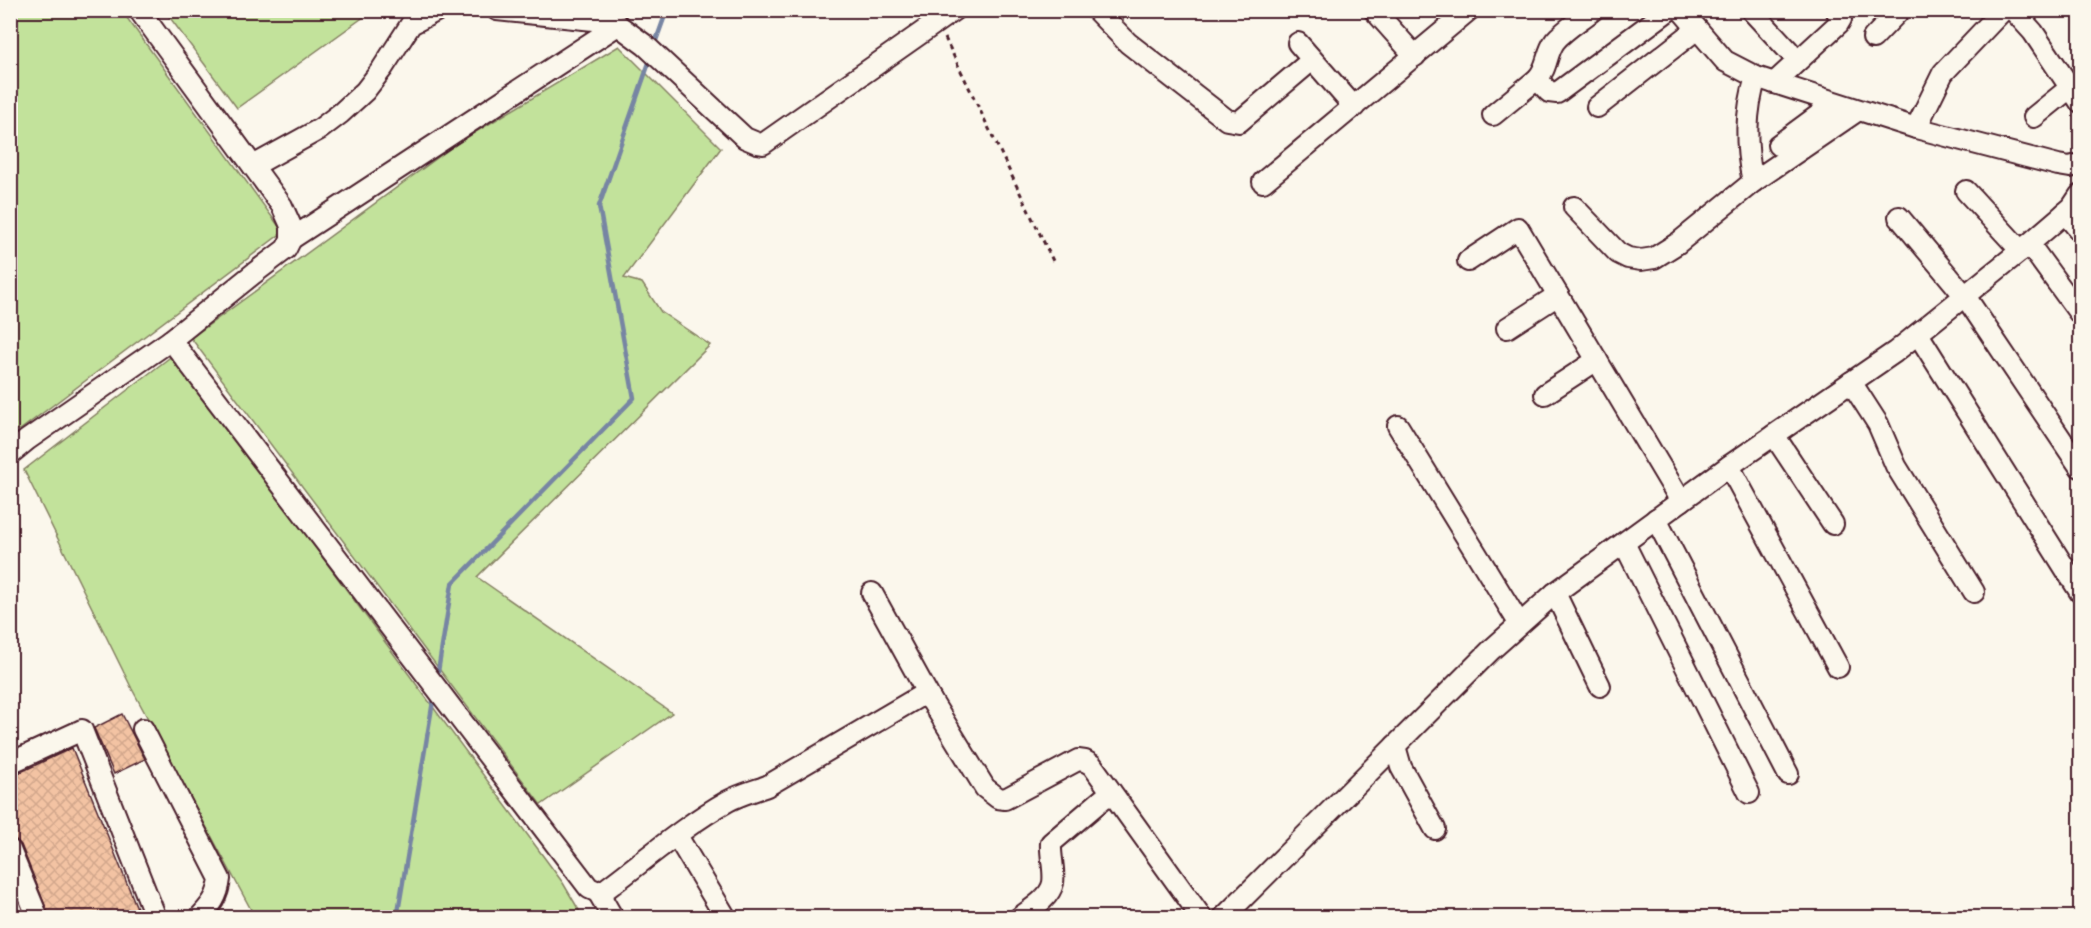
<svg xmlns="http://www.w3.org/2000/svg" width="2091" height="928" font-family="Mynerve,sans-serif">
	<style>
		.green { fill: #c2e29b; stroke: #868063; stroke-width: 1.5 }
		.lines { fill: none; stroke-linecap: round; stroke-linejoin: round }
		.stream { stroke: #7785a3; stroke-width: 4.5 }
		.building { fill: url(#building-cross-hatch); stroke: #4a1f2b; stroke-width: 1.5 }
		.minor-casing { stroke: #4a1f2b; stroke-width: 24 }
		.path { stroke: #4a1f2b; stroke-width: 3; stroke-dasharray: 4.5 4.5; stroke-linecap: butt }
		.minor { stroke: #fbf7ec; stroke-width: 20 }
	</style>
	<defs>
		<pattern id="building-cross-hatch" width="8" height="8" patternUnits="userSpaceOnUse" patternTransform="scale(1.5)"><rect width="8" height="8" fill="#f3c3a3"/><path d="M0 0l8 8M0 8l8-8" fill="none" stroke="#d2a78c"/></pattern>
	</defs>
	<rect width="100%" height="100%" fill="#fbf7ec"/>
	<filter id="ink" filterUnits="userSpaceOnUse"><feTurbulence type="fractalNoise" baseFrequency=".0167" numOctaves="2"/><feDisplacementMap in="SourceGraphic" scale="12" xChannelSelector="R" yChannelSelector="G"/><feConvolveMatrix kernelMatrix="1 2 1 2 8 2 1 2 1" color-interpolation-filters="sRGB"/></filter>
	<g filter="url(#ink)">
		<g class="green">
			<path d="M10,11H122L283,232L20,430L10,428Z"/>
			<path d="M165,11H372L237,108Z"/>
			<path d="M619,46L721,148L624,278L642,283L661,312L710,345L477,577L672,713L541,805L191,338L459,142Z"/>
			<path d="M173,355L563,883L583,917H255L132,689L24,470Z"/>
		</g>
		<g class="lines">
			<g class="stream">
				<path d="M654,46L667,10"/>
				<path d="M437,678L452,584L634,398L599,206L651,57"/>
				<path d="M397,918L434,695"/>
			</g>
		</g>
		<g class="building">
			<path d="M122,714L145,759L114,774L94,728Z"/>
			<path d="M72,748L137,908L114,918H50L21,845L16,840L10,826V777Z"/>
		</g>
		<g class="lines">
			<g class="minor-casing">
				<g id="minor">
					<path d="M497,10L603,21L618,25L645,45L745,138L757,143L763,144L954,10"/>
					<path d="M1096,10L1128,43L1227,120L1239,122L1312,60"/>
					<path d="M1374,10L1415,56"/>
					<path d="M1681,10L1725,61L1756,77L1916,128L2058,165L2070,167L2080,164"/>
					<path d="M1751,10L1789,51"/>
					<path d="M2013,10L2033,32L2080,102"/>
					<path d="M1873,38L1900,10"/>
					<path d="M1298,43L1354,107"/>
					<path d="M1537,79L1549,92L1557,93L1669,10"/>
					<path d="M1774,83L1838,24L1841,19L1836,10"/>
					<path d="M1597,107L1697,29"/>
					<path d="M1493,115L1537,79C1548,68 1546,53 1555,41C1565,29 1581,20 1593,10"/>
					<path d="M2034,117L2071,87"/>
					<path d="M1916,128L1943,73L2003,10"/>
					<path d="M1778,145L1835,103"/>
					<path d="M253,166L320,129L341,113L365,91L382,69L411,24L438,10"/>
					<path d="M1263,182L1469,10"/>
					<path d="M1753,182C1745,145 1745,113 1756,77"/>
					<path d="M1966,191L2021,251"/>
					<path d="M1574,207L1618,253L1628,258L1641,260L1654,258L1678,243L1753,182L1857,111"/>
					<path d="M2065,213L2080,231"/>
					<path d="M1899,217L1965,296L2080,467"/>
					<path d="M291,239L618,25"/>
					<path d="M2029,244L2080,314"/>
					<path d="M1468,261L1518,228L1681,501"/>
					<path d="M1507,328L1558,295"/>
					<path d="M1918,334L2080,592"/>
					<path d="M171,340L589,888L598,892L606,889C645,860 685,825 728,801C741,794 754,791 767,786L922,695L931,700L985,788L998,798L1005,799L1078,760L1085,761L1092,765L1202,918"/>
					<path d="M1851,382L1878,424L1896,466L1974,592"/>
					<path d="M1545,394L1597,360"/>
					<path d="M1398,426L1519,623"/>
					<path d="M1774,435L1833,524"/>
					<path d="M10,454L27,440L171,340L253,274L286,249L291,239V226L282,206L139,10"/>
					<path d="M1729,466L1838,667"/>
					<path d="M1656,519L1788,774"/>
					<path d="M1624,543L1749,793"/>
					<path d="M872,593L931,700"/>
					<path d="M1555,593L1600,686"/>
					<path d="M143,729L220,879C218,897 211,905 199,918"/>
					<path d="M1395,746L1401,767L1435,829"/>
					<path d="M10,763L82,730L156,918"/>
					<path d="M677,836L726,918"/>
					<path d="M10,850L38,918"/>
					<path d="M598,892L613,918"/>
					<path d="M1019,918C1031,909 1050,898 1053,883C1055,870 1050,856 1051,843L1111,792"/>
					<path d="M1223,918L1491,650L1555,593L1729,466L1895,352L2029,244L2072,207L2080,195"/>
				</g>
			</g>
			<path class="path" d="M945,38L1054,263"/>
			<use href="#minor" class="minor"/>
		</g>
	</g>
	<rect width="2091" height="928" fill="none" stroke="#fbf7ec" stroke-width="36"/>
	<rect x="18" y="18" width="2055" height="892" fill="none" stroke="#4a1f2b" stroke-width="2" filter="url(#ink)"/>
</svg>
